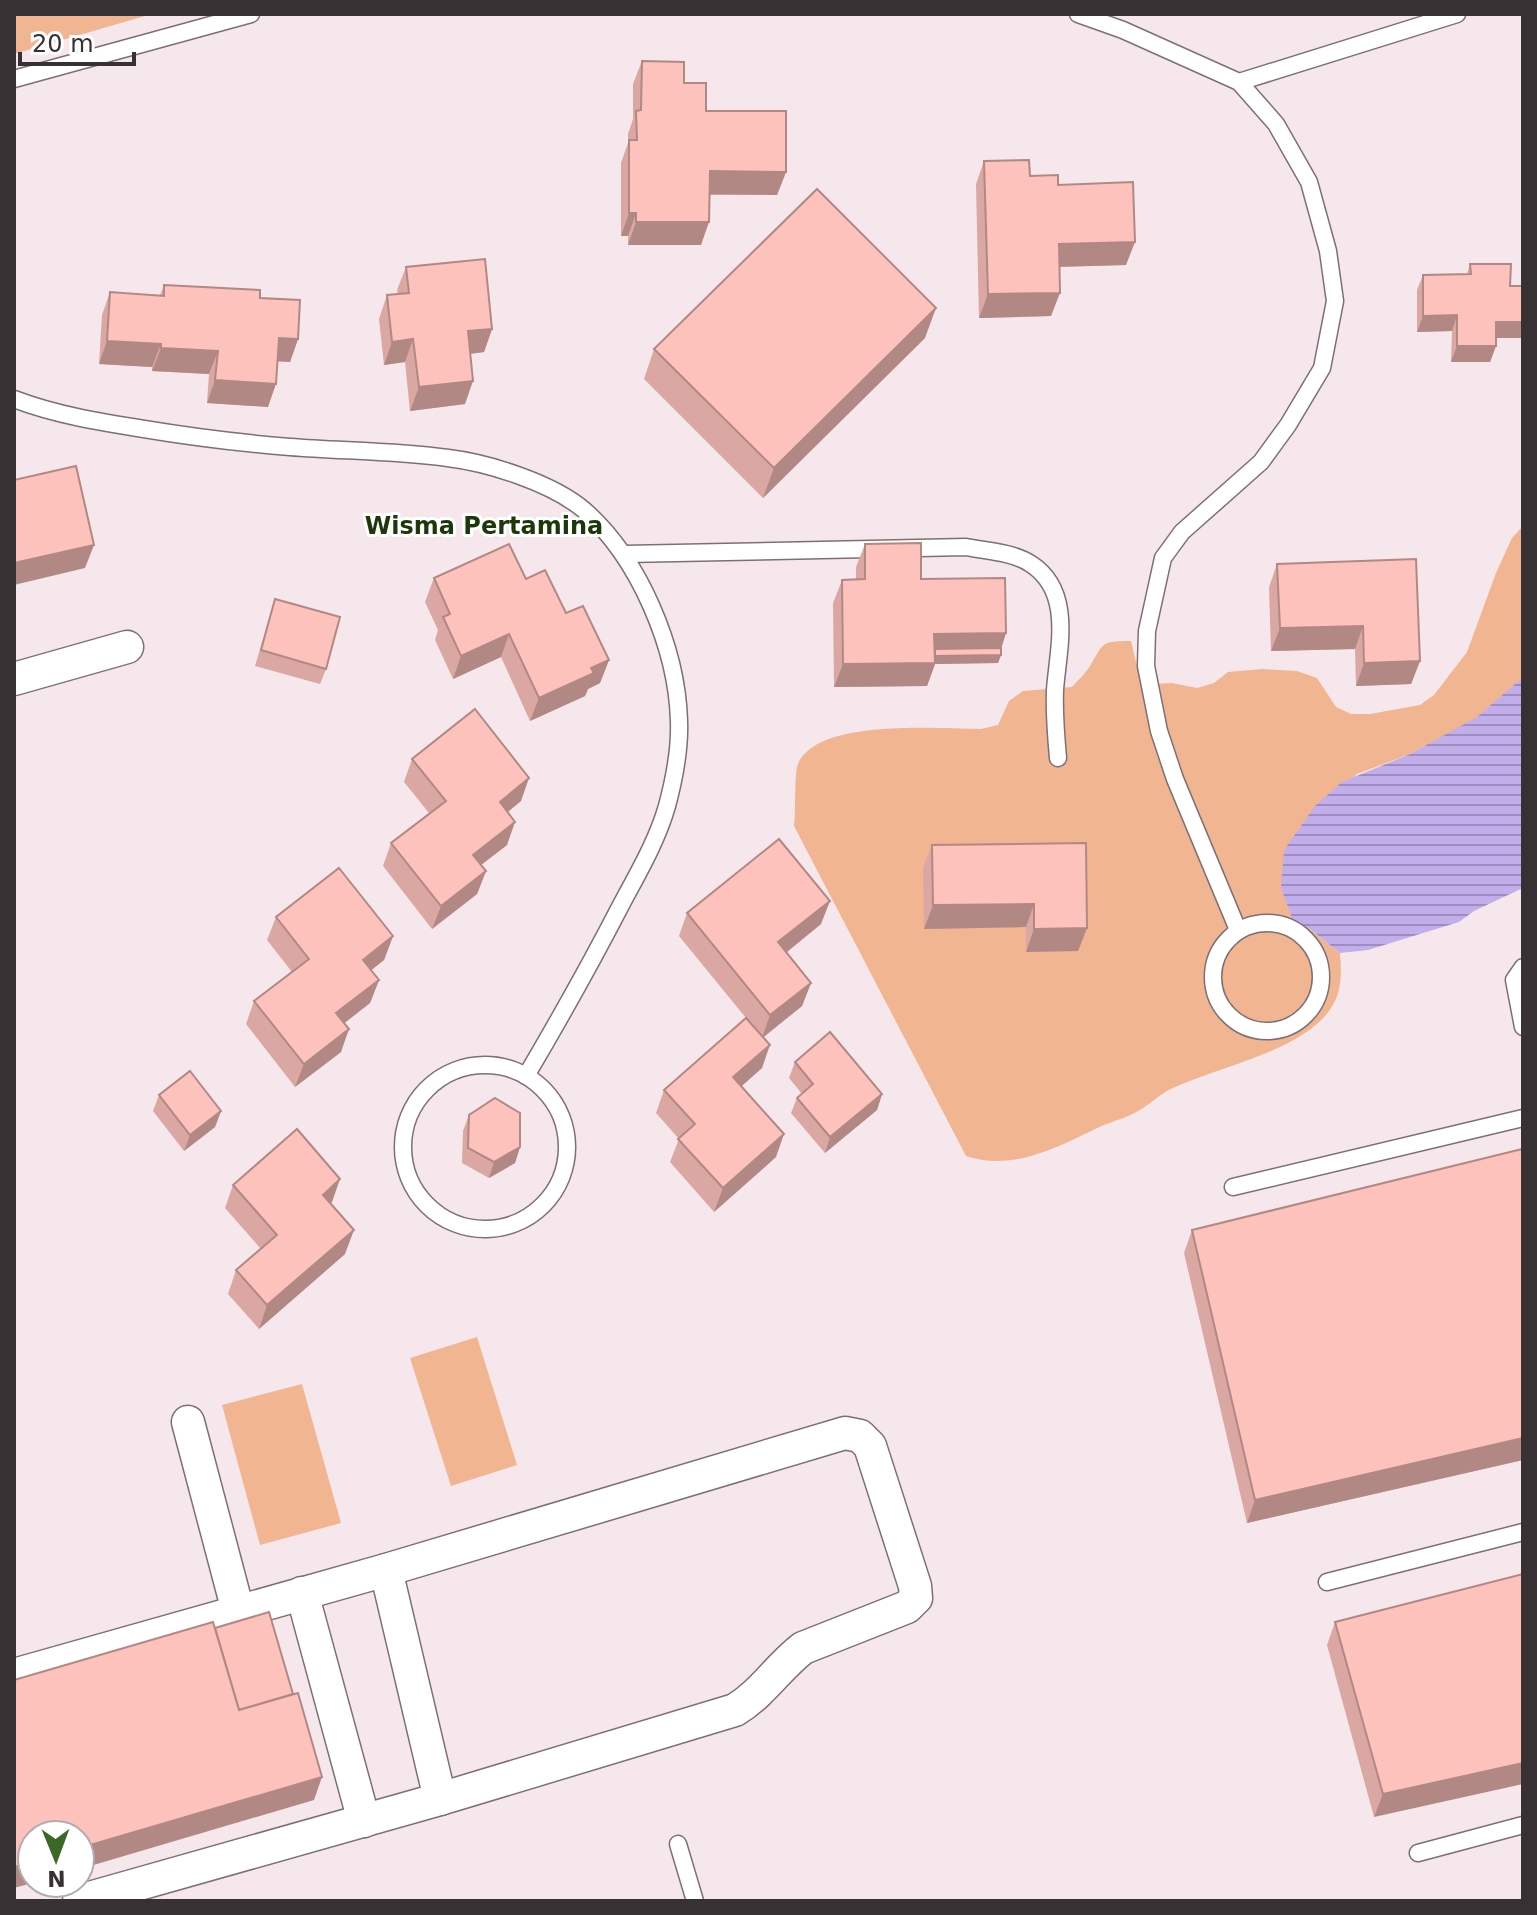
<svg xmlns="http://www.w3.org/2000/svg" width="1537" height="1915" font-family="'DejaVu Sans',sans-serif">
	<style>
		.green { fill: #f1b591 }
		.water { fill: url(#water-rules) }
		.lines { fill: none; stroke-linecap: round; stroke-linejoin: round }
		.lane-casing { stroke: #7d7074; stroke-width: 19 }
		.street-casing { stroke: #7d7074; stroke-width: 35 }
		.lane { stroke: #fff; stroke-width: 16 }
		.street { stroke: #fff; stroke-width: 32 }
		.wall { fill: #daa7a3 }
		.shaded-wall { fill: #b28884 }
		.building { fill: #fec2bd; stroke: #b28884; stroke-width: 2 }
		.labels { text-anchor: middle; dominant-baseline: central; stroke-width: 6; stroke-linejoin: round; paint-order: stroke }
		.neighbourhood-label { font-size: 24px; font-weight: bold; fill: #1a3809; stroke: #fff }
	</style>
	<defs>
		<pattern id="water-rules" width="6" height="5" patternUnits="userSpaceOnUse" patternTransform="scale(2)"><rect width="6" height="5" fill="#c1aeeb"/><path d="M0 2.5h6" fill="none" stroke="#9e8ebf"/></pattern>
	</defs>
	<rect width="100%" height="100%" fill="#f6e7ec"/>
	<g class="green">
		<path d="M14,14H152L14,54Z"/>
		<path d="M1523,526V677L1477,718L1410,754L1357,774L1284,850L1294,923L1310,929L1340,953C1342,977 1342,997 1325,1016C1294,1052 1217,1068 1173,1088C1161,1093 1154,1101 1143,1108C1132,1116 1117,1120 1104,1125C1082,1135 1060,1147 1037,1154C1014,1162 989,1164 966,1156L794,826C796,812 794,773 798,764C818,718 938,729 981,729L998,725L1009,701L1023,691L1072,687C1078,680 1085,674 1090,666C1104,643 1100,641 1131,641L1139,675L1153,684L1172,683L1197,688L1214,683L1228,672L1262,669L1297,671L1317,678L1336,707L1351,714H1370L1420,705L1434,695L1467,652L1496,573L1512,538Z"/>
		<path d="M477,1337L517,1465L451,1486L410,1358Z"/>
		<path d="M302,1384L341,1523L260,1545L222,1405Z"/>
	</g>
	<path class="water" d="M1523,677V888L1474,911L1459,922L1368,950L1340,953L1310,929L1294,923L1281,888L1284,850L1315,806L1342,782L1410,754L1477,717Z"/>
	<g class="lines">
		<g class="lane-casing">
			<g id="lane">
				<path d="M1078,14L1123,30L1239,82L1276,124L1309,182L1328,251L1335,301L1322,368L1288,425L1261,462L1182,532L1163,558L1147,631L1146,666L1159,731L1175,779L1238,930"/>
				<path d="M14,79L251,14"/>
				<path d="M1239,82L1457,14"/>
				<path d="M14,399C56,415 100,422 144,429C192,437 241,443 290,447C342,451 396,451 448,458C489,463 552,483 584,510C639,558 677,648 679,721C680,748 674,780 667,806C657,841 638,873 621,905C591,963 559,1020 526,1076"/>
				<path d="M625,554L966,547C986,551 1013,552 1031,564C1074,592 1058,649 1055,690C1054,713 1056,736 1058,758"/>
				<circle cx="1267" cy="977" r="54"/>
				<path d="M1523,967L1514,980L1523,1027"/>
				<circle cx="485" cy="1147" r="82"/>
				<path d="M1233,1187L1523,1118"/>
				<path d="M1327,1582L1523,1532"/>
				<path d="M678,1844L695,1901"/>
				<path d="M1418,1853L1523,1825"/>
			</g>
		</g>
		<g class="street-casing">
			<g id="street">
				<path d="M14,679L127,647"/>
				<path d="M188,1422L238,1611"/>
				<path d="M386,1570L440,1799"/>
				<path d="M302,1593L364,1821"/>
				<path d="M14,1675L386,1570L845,1433L860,1436L870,1446L915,1586L916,1598L907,1607L803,1648C778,1667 762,1694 735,1710L440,1799L79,1901"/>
			</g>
		</g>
		<use href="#lane" class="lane"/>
		<use href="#street" class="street"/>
	</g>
	<g class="wall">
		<path d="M642,61L684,83L706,111L786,172L777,195H710L701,245H628V236H621V163L628,143V134L633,119V84Z"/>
		<path d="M984,161L1058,185L1126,265L1059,267L1051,316L979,318L976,184Z"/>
		<path d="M1470,264L1510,286L1523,338H1496V346L1490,362H1451L1452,331L1417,332V290L1423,275L1467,274Z"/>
		<path d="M406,267L492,329L484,352L470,354L465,404L410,411L405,362L384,365L379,319L387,295L398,294L397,290Z"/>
		<path d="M164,285L260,298L298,339L290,362L278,361L268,407L207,403L209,374L152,371V367L99,364L102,315L110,292L160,295Z"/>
		<path d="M925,338L763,498L644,379L654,349Z"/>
		<path d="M865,544L1006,633L1001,648V655L998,663L935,664L927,686L834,687L833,603L842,580L856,579V567Z"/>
		<path d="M1277,564L1420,661L1411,684L1356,686L1355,649L1271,651L1269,587Z"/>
		<path d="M434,578L526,579L566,613L609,660L600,683L588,689L585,696L530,721L501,657L453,679L435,640L438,630L425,602Z"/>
		<path d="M275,599L326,669L320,684L255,666Z"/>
		<path d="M412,759L521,801L508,812L507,845L481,865L486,871L477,894L432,929L383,866L391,843L429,813L404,782Z"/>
		<path d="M932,845L1087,928L1078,951L1026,952V927L924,929L923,868Z"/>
		<path d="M687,913L821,924L786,952L811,983L802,1006L764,1037L762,1068L741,1086L776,1157L714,1212L670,1162L679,1139L656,1113L664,1090L746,1018L679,936Z"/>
		<path d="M276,917L393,936L384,960L371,970L379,980L370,1003L344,1023L341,1052L295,1087L246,1024L254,1001L292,972L267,940Z"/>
		<path d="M795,1062L882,1094L877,1110L825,1153L791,1113L797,1098L802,1094L789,1078Z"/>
		<path d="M159,1095L221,1111L215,1127L184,1151L153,1111Z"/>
		<path d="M469,1115L520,1147L515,1163L489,1178L462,1163L463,1131Z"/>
		<path d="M1523,1152V1460L1247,1523L1184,1253L1192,1230Z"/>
		<path d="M233,1185L332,1202L330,1204L345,1254L259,1329L228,1294L236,1270L261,1249L225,1208Z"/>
		<path d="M1523,1574L1374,1817L1327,1645L1335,1622Z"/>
	</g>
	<g class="shaded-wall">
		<path d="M710,171L786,172L777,195L701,194Z"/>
		<path d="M629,213H636L628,236H621Z"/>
		<path d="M636,222H709L701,245H628Z"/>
		<path d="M1135,242L1126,265L1050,267L1059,244Z"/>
		<path d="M1060,293L1051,316L979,318L988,294Z"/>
		<path d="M936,308L925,338L763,498L774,468Z"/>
		<path d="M1457,315L1452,331L1417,332L1423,316Z"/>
		<path d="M1496,322H1523V338H1490Z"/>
		<path d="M492,329L484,352L460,355L468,331Z"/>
		<path d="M279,338L298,339L290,362L271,361Z"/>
		<path d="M413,339L405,362L384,365L392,342Z"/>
		<path d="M107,341L161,344L152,367L99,364Z"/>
		<path d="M1457,346H1496L1490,362H1451Z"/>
		<path d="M161,348L218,351L209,374L152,371Z"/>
		<path d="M215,380L276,384L268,407L207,403Z"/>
		<path d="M473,381L465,404L410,411L419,387Z"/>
		<path d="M94,545L85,568L14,585V563Z"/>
		<path d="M1363,626L1355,649L1271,651L1280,628Z"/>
		<path d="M1006,633L999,655H1001L998,663L935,664L927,686L834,687L843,664L934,634Z"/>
		<path d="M509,634L501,657L453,679L461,656Z"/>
		<path d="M609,660L600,683L588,689L585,696L530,721L539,698L591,668Z"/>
		<path d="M1420,661L1411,684L1356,686L1364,663Z"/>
		<path d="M529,778L521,801L491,825L500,802Z"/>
		<path d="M515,822L507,845L464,878L473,855Z"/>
		<path d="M486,871L477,894L432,929L441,906Z"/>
		<path d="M830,901L821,924L770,966L778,942Z"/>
		<path d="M1034,904L1026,927L924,929L933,905Z"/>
		<path d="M1087,928L1078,951L1026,952L1034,929Z"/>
		<path d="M393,936L384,960L355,983L363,960Z"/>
		<path d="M379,980L370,1003L328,1036L336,1013Z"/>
		<path d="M811,983L802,1006L762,1038L770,1015Z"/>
		<path d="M349,1029L341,1052L295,1087L304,1064Z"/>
		<path d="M770,1045L762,1068L725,1101L733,1077Z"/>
		<path d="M882,1094L877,1110L825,1153L830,1137Z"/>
		<path d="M221,1111L215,1127L184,1151L190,1135Z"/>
		<path d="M784,1134L776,1157L714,1212L723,1188Z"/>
		<path d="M520,1147L515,1163L489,1178L494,1162Z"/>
		<path d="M340,1179L332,1202L314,1218L323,1195Z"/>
		<path d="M354,1230L345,1254L259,1329L267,1305Z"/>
		<path d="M1523,1438V1460L1247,1523L1255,1500Z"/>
		<path d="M1523,1763V1784L1374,1817L1383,1794Z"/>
		<path d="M322,1777L314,1800L80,1869V1848Z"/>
		<path d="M32,1862V1883L14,1888V1867Z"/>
	</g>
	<g class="building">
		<path d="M642,61L684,62V83H706V111H786V172L710,171L709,222H636V213H629V140H637L636,111L641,110Z"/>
		<path d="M1029,160L1030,176L1058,175V185L1133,182L1135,242L1059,244L1060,293L988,294L984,161Z"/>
		<path d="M817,189L936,308L774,468L654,349Z"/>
		<path d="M485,259L492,329L468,331L473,381L419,387L413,339L392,342L387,295L409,293L406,267Z"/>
		<path d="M1470,264H1511L1510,286H1523V322H1496V346H1457V315L1423,316V275L1471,274Z"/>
		<path d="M164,285L260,290V298L300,300L298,339L279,338L276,384L215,380L218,351L161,348V344L107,341L110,292L164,296Z"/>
		<path d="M76,466L94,545L14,563V480Z"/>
		<path d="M921,543V579L1005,578L1006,633L934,634L935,663L843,664L842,580L865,579V544Z"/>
		<path d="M509,544L526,579L545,570L566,613L583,606L609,660L591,668L594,673L539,698L509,634L461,656L443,617L450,614L434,578Z"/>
		<path d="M1416,559L1420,661L1364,663L1363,626L1280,628L1277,564Z"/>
		<path d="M275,599L340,617L326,669L261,650Z"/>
		<path d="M1001,648V655L935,656V649Z"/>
		<path d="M475,709L529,778L500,802L515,822L473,855L486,871L441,906L391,843L446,801L412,759Z"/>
		<path d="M779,839L830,901L778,942L811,983L770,1015L687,913Z"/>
		<path d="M1086,843L1087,928L1034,929V904L933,905L932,845Z"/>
		<path d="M339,868L393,936L363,960L379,980L336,1013L349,1029L304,1064L254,1001L309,959L276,917Z"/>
		<path d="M746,1018L770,1045L733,1077L784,1134L723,1188L678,1139L695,1124L664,1090Z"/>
		<path d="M830,1032L882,1094L830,1137L797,1098L813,1084L795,1062Z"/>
		<path d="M190,1071L221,1111L190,1135L159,1095Z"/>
		<path d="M495,1098L520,1113V1147L494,1162L468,1148L469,1115Z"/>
		<path d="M297,1129L340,1179L323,1195L354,1230L267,1305L236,1270L277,1235L233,1185Z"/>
		<path d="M1522,1149L1523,1438L1255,1500L1192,1230Z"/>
		<path d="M1523,1574V1763L1383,1794L1335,1622Z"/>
		<path d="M269,1612L293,1694L239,1710L215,1628Z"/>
		<path d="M213,1622L239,1710L298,1693L322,1777L80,1848V1835H32V1862L14,1867V1680Z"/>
	</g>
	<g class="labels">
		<g class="neighbourhood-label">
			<text x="484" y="526">Wisma Pertamina</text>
		</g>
	</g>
	<rect width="1537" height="1915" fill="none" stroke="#373133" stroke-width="32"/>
	<g transform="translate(56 1859) rotate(179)"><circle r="38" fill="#ffffff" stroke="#afadad" stroke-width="2"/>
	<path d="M0-6L14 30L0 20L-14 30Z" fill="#3c6827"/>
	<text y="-12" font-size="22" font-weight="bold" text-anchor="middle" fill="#373133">N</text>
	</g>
	<path d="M20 52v12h114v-12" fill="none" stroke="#373133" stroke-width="4"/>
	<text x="32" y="52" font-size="24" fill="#373133" stroke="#ffffff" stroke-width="6" paint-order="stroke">20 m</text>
</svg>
